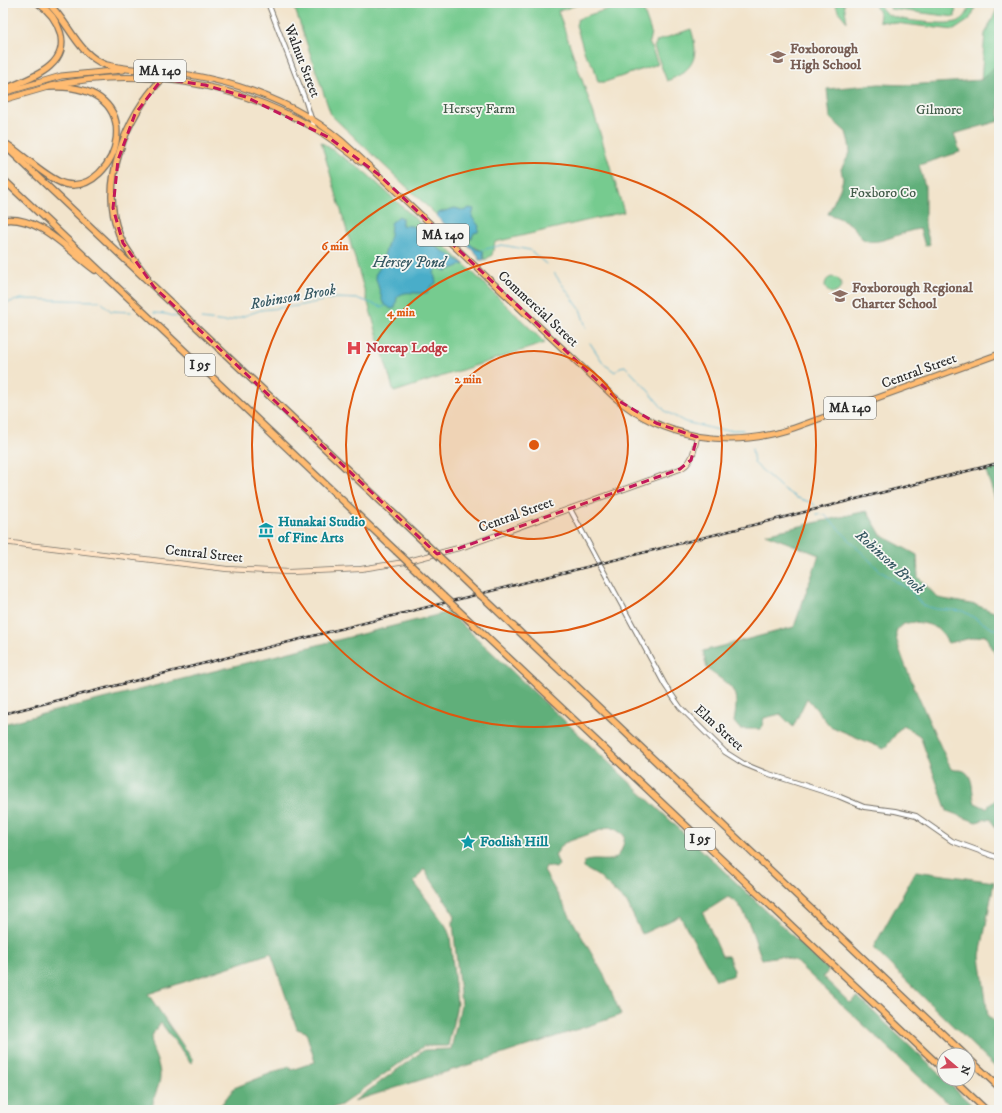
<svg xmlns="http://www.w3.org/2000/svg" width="1002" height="1113" font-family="'IM FELL DW Pica',serif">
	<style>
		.green { fill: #76cb8f; stroke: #507b5d }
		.forest { fill: #60af7a; stroke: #466d52 }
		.water { fill: #4aadc9; stroke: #3a6c7a }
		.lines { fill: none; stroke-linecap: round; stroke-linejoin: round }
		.stream { stroke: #4aadc9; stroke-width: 1 }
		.tertiary-casing { stroke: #716c63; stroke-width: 6 }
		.secondary-casing { stroke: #716c63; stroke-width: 6 }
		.primary-casing { stroke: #716c63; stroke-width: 7 }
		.trunk-casing { stroke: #716c63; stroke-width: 7 }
		.motorway-casing { stroke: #716c63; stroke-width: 8 }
		.tertiary { stroke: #fff; stroke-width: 4 }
		.secondary { stroke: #ffe4c6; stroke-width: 4.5 }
		.primary { stroke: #ffbb71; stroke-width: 5 }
		.trunk { stroke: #ffbb71; stroke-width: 5 }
		.motorway { stroke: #ffbb71; stroke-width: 5.5 }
		.rail-casing { stroke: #2b2b2b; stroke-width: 2.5 }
		.rail { stroke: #f6f6f2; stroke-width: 1; stroke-dasharray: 3; stroke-linecap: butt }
		.motorway-bridge-casing { stroke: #716c63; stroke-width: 8; stroke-linecap: butt }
		.motorway-bridge { stroke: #ffbb71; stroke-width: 5.5 }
		.marked { fill: none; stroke: #c2185b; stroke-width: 3; stroke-dasharray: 8 5; stroke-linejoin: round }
		.ring { fill: none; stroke: #df570e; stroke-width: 2 }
		.labels { text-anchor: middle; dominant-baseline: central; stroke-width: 3.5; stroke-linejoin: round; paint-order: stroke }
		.shield { fill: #f6f6f2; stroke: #686867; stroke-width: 1 }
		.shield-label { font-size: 13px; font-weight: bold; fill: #2b2b2b }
		.education-label { font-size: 14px; font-weight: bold; fill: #785e54; stroke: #f6f6f2; text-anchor: start }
		.street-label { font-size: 14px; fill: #2b2b2b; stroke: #f6f6f2 }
		.park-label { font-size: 14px; fill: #425b49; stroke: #f6f6f2 }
		.health-label { font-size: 14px; font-weight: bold; fill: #be3a42; stroke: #f6f6f2; text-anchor: start }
		.culture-label { font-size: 14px; font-weight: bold; fill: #0d838f; stroke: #f6f6f2; text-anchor: start }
		.water-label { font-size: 15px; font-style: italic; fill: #365862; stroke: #f6f6f2 }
		.centre { fill: #df570e; stroke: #f6f6f2; stroke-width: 2 }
		.ring-label { font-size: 12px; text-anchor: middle; font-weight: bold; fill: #df570e; stroke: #f6f6f2; stroke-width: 3.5; stroke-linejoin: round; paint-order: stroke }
	</style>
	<rect width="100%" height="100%" fill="#f6f6f2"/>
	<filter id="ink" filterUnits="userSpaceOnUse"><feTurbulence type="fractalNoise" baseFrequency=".025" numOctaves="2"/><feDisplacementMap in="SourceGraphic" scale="8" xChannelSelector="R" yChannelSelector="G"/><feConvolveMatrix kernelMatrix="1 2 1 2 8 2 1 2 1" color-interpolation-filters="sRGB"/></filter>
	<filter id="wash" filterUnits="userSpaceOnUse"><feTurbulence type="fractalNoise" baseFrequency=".012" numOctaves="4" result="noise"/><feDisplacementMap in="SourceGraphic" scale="16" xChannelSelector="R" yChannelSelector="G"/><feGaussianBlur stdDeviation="0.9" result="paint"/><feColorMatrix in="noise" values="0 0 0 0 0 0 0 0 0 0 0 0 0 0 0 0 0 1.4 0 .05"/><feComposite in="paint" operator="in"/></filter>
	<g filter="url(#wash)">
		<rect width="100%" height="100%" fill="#f2e4cc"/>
		<g class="green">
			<path d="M293,3H583L558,11L596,120L624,212L495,242L492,255L485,260L482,255L484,252L475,247L471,248L331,115Z"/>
			<path d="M630,3H641L651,32L649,42L658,64L605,82H598L594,67L585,54L576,25L578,19C595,12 612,9 630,3Z"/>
			<path d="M835,3H844L847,22L838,11Z"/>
			<path d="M874,3H879C881,9 885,14 892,16C901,21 951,26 959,21C966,17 969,11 970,3H976L973,13L969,20L954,30L879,21L880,15Z"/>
			<path d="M891,3H956L955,17L890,9Z"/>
			<path d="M999,5V70L997,66L981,80L985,34Z"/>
			<path d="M691,29C700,57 694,70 667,81L654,47L657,41Z"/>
			<path d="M321,142L366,173L463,263L545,343L394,392Z"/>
			<circle cx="833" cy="285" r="8"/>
		</g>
		<g class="forest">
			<path d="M997,65L999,70V121L954,134L960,152L919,165L925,186V226L930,244L925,246L920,229C903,230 877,248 863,239C859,237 857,230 853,227C847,220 836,217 828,214L840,189L843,179L841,169L850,153L849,143L846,132L830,118L827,89L879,84L907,85L981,80Z"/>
			<path d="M999,467V501L996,502L986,471Z"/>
			<path d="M867,511L881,535L917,555L918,577L938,598L976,605L999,614V662L986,635L948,643C945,639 943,633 939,630C930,622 901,617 896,632C892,644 943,751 951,769C955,771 960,769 964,771C975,777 971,793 975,803L986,808L999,797L998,833L990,818L976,822L947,811L920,736L903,725L884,749L830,726L807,698L793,727L780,714L764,718L761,729H740L734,722C740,688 733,688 707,669L703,651L794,627L819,555L765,534Z"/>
			<path d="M449,612L829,970L823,977L850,1003L858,997L977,1110H955L795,961L780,956L762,959C754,940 750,919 738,904C735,901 731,899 728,897L703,913L722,956H728L734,970L733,976L716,980L680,916L642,934L627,903L598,876L584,868V862C597,856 614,867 621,851C623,845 625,841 624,835L615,829L609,827L564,843L555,855L559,865L556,868L546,866L544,871L605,977L621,1015L506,1053L354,1101L424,1050L451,1049L461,1005L453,923L454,914L424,869L414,882L446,926L450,936L457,1005L448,1046H424L341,1105L327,1110H220L221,1105L234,1088L289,1066L291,1070L315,1062L306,1032L297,1029L271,953L148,994L193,1060L191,1063L161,1023C141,1044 158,1051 160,1074C161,1087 151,1097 153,1110H3V724Z"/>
			<path d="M916,871L994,882L980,956L988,1016L999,1026V1071L873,948Z"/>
		</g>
		<g class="water">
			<path d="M455,208L465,211L469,208L474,209L472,217L479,226L478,232L474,233L471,239L467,237L463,238L476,249L483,251L484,260H479L478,255L437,217L438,213Z"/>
			<path d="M399,216L402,218V225L412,226L421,232H427L436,247L464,264L446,271L437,267L434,273L436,283L430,287L428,292C419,296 404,288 397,298C396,301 396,305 395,308L391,309L383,303L375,275L381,266L390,236L391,223Z"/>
		</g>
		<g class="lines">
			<g class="stream">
				<path d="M482,250L502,245L530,250L546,264"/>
				<path d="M554,273L580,309L586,327"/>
				<path d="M3,304L21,299L100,301L111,311L131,312"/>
				<path d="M154,313L166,314L176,317"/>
				<path d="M201,319L226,322L261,310L297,306L336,298L359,299L382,307L386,306"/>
				<path d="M590,343L604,364L615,372L620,367L625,366L646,388L665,411L685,422L719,430H743"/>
				<path d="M752,449L754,463L783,489L797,498L813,503L815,506"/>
				<path d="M817,514L825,515L880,571L910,590L922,605L936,609L963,611L993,629H999"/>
			</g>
		</g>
	</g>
	<g filter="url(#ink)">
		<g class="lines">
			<g class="tertiary-casing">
				<g id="tertiary">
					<path d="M268,3L306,102L314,128"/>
					<path d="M570,509L665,685L680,707L725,752L744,764L766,773L838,796L864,807L895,811L916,816L952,841L999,858"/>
				</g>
			</g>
			<g class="secondary-casing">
				<path id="secondary" d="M3,542L227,569L289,572L361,569L405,562L466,546L680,469C693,463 694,450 697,437"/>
			</g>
			<g class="primary-casing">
				<g id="primary">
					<path d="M137,70C213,72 296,97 352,150L613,396C664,440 732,449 794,428L999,354"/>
					<path d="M50,86C140,66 234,82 314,128C331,138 346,150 361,162"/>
					<path d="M3,93L61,76L123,70"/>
				</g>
			</g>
			<g class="trunk-casing">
				<path id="trunk" d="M3,100L48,87"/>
			</g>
			<g class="motorway-casing">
				<g id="motorway">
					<path d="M48,3C69,22 77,54 106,65C117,68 129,69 140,70"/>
					<path d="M3,90C18,83 38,77 50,66C73,46 58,17 38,3"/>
					<path d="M3,144L426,544"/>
					<path d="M8,145C23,155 49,180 65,184C117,196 156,81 48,87"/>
					<path d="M3,179L396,551"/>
					<path d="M3,220C40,215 68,251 95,270"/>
					<path d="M147,277C137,263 125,250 119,234C99,183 126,116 162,79"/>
					<path d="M447,564L473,589"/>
					<path d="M417,571L443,596"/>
					<path d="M487,601L965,1055"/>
					<path d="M457,609L944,1070"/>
					<path d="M968,1058L999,1087"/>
					<path d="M953,1079L986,1110"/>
				</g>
			</g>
			<use href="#tertiary" class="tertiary"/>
			<use href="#secondary" class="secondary"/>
			<use href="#primary" class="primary"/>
			<use href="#trunk" class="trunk"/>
			<use href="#motorway" class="motorway"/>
			<g class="rail-casing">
				<path id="rail" d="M3,714L999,463"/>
			</g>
			<use href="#rail" class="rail"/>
			<g class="motorway-bridge-casing">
				<g id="motorway-bridge">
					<path d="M426,544L447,564"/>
					<path d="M396,551L417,571"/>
					<path d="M473,589L487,601"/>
					<path d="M443,596L457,609"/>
				</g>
			</g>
			<use href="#motorway-bridge" class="motorway-bridge"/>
		</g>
	</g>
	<path class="marked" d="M162,79L205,85L246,97L328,137L378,174L619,401L656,423L697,437L691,460L680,469L457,549L437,554L154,287L123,243L113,208L118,160L135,114Z"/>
	<circle cx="534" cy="445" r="94" fill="#df570e" fill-opacity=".12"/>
	<g class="ring">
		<circle cx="534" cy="445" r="94"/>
		<circle cx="534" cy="445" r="188"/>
		<circle cx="534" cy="445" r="282"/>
	</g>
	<defs>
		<g id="school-bare" transform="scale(1.2)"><path d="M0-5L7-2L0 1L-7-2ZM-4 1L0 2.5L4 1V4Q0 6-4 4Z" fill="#8d6e63" stroke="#f6f6f2" stroke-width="2.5" paint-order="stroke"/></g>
		<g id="hospital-bare" transform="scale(1.2)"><path d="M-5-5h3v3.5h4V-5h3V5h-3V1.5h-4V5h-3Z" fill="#e0444e" stroke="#f6f6f2" stroke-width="2.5" paint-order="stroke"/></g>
		<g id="museum-bare" transform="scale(1.2)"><path d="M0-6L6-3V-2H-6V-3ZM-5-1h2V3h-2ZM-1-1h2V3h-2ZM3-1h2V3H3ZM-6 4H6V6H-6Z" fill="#0f9aa8" stroke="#f6f6f2" stroke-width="2.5" paint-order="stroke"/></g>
		<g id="sight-bare" transform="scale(1.2)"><path d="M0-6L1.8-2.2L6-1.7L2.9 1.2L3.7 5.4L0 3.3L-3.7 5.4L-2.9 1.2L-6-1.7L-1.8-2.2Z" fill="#0f9aa8" stroke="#f6f6f2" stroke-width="2.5" paint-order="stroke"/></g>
	</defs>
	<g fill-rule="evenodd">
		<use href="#school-bare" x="778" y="57"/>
		<use href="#school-bare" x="840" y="296"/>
		<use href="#hospital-bare" x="354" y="348"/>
		<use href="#museum-bare" x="266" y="530"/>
		<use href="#sight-bare" x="468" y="842"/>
	</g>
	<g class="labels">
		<g class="shield">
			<rect x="134" y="60" width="52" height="22" rx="3"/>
			<rect x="417" y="224" width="52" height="22" rx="3"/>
			<rect x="185" y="354" width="30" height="22" rx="3"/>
			<rect x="824" y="397" width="52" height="22" rx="3"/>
			<rect x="685" y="828" width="30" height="22" rx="3"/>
		</g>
		<g class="shield-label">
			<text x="160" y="71">MA 140</text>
			<text x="443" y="235">MA 140</text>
			<text x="200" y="365">I 95</text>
			<text x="850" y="408">MA 140</text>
			<text x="700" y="839">I 95</text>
		</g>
		<g class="education-label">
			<text x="790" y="49">Foxborough<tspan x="790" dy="16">High School</tspan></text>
			<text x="852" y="288">Foxborough Regional<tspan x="852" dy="16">Charter School</tspan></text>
		</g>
		<g class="street-label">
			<text transform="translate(302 61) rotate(69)">Walnut Street</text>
			<text transform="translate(538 309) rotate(43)">Commercial Street</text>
			<text transform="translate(919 371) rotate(-20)">Central Street</text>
			<text transform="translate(516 515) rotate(-20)">Central Street</text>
			<text transform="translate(204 554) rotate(6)">Central Street</text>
			<text transform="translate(719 728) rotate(42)">Elm Street</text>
		</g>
		<g class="park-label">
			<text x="479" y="109">Hersey Farm</text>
			<text x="939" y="110">Gilmore</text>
			<text x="883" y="193">Foxboro Co</text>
		</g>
		<g class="health-label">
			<text x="366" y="348">Norcap Lodge</text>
		</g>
		<g class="culture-label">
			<text x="278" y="522">Hunakai Studio<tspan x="278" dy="16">of Fine Arts</tspan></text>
			<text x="480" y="842">Foolish Hill</text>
		</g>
		<g class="water-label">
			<text x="409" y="262">Hersey Pond</text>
			<text transform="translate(293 297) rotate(-10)">Robinson Brook</text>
			<text transform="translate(890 562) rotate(42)">Robinson Brook</text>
		</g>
	</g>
	<circle cx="534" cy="445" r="6" class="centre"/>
	<g class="ring-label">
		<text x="335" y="250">6 min</text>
		<text x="401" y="316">4 min</text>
		<text x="468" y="383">2 min</text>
	</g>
	<rect width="1002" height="1113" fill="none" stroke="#f6f6f2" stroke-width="16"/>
	<g transform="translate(956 1067) rotate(109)"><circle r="19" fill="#f6f6f2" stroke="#a5a5a2"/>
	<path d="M0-3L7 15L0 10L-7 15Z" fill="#d1495b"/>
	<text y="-6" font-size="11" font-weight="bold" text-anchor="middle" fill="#2b2b2b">N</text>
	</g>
</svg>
